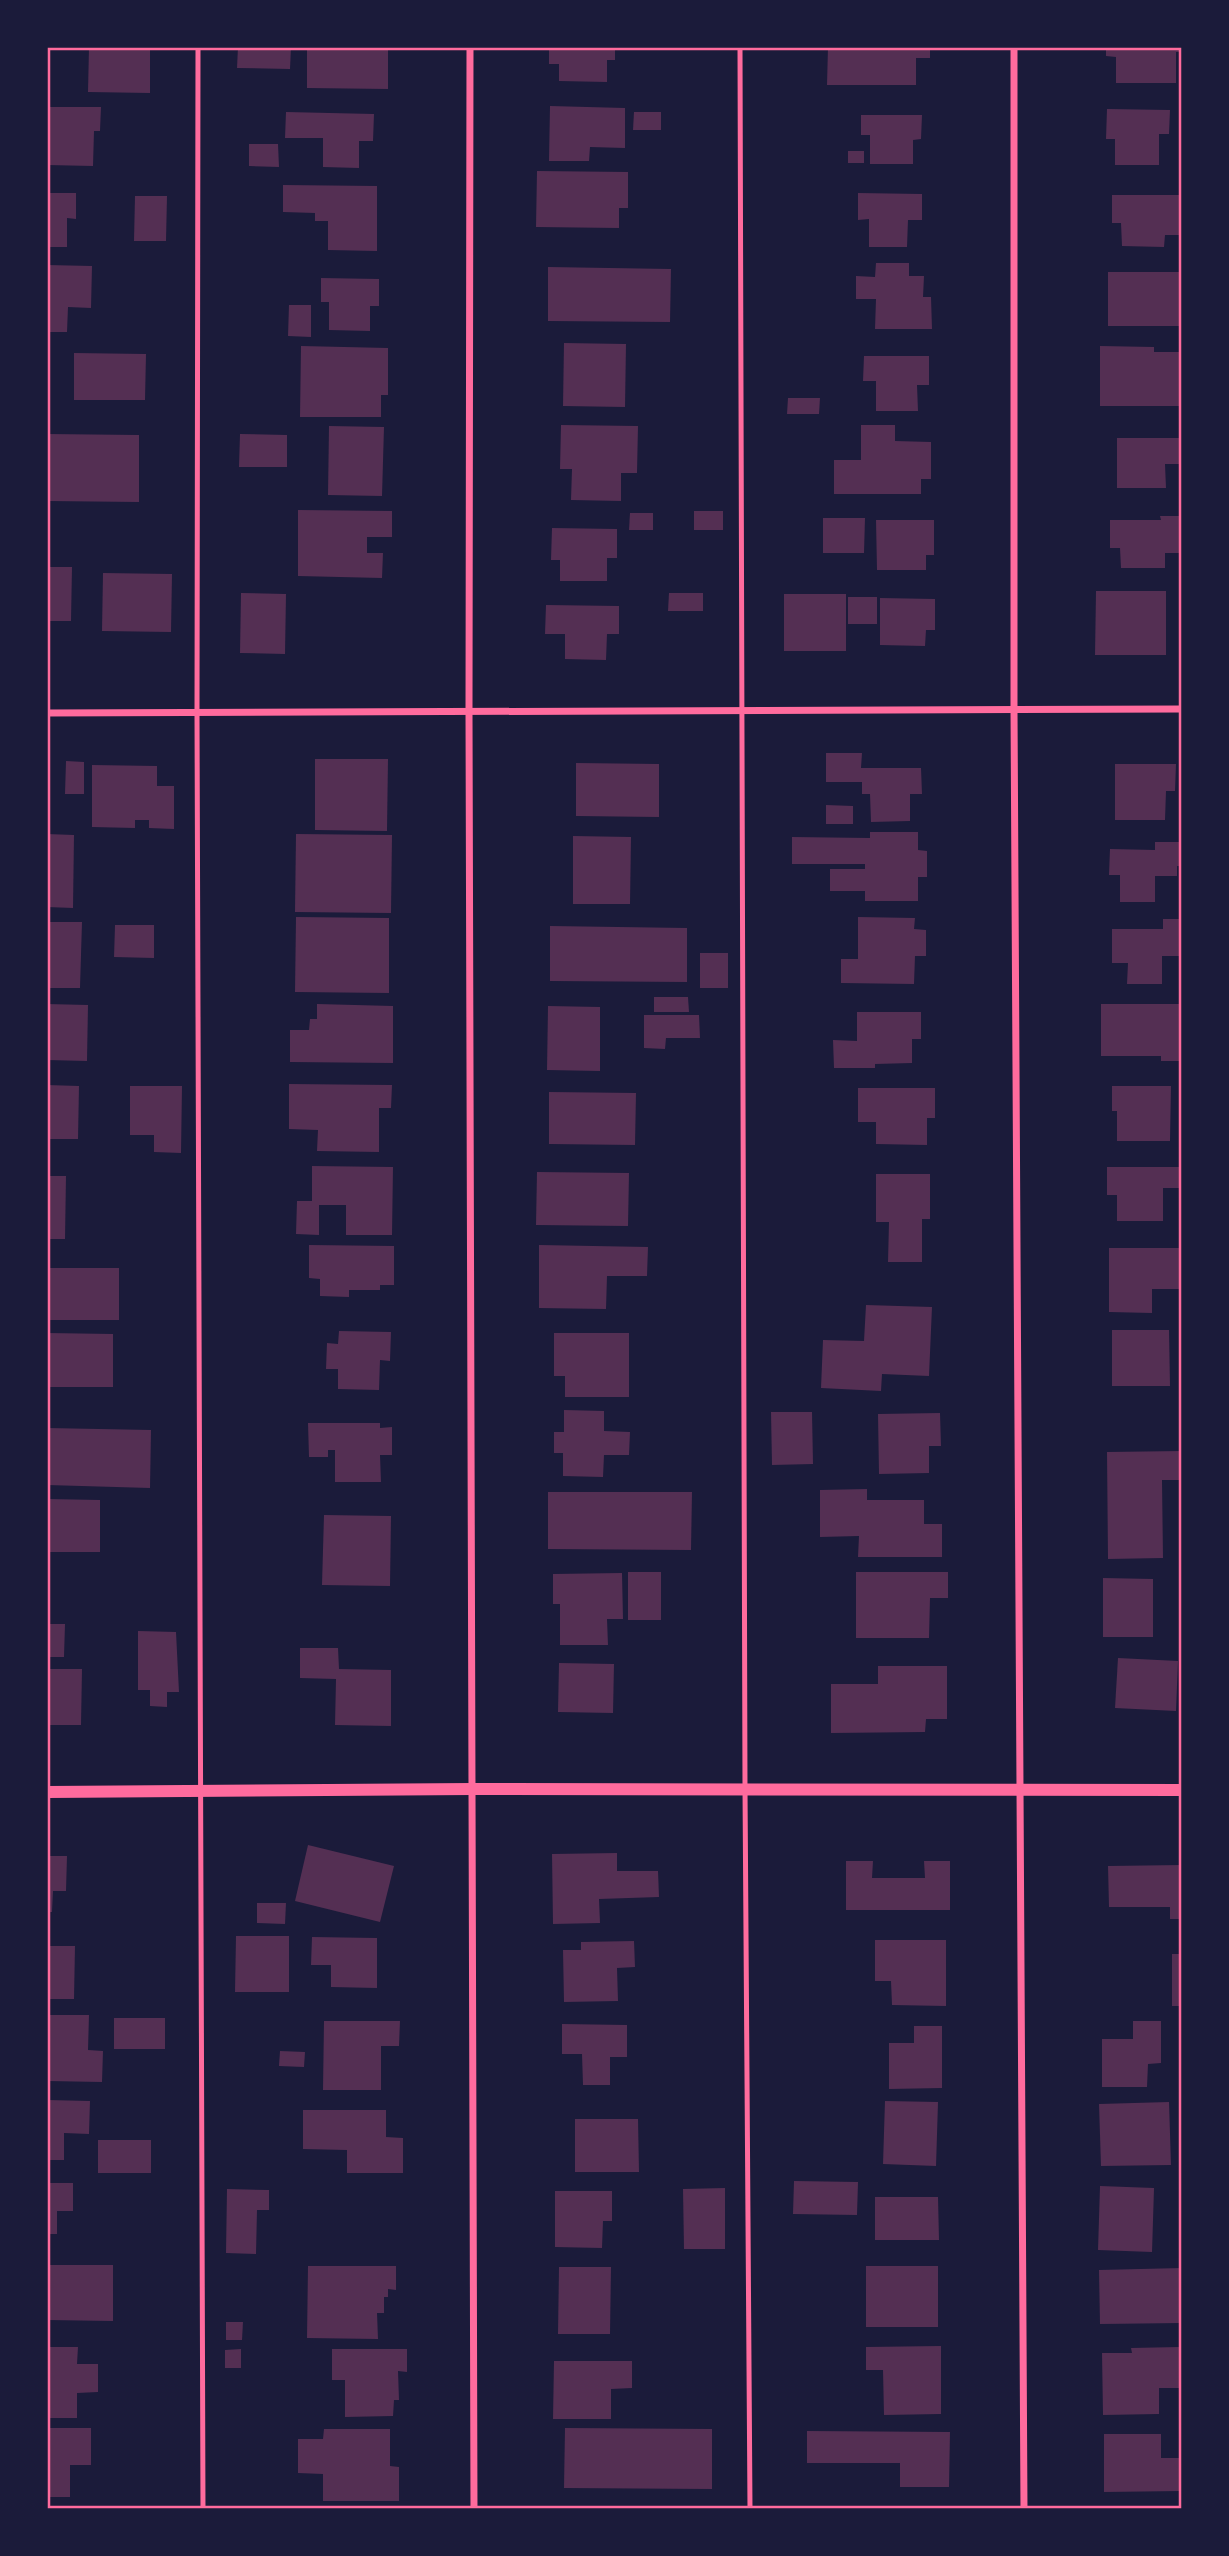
<svg xmlns="http://www.w3.org/2000/svg" width="1229" height="2556" font-family="'PT Serif',serif">
	<style>
		.building { fill: #542f53 }
		.lines { fill: none; stroke-linecap: round; stroke-linejoin: round }
		.service { stroke: #ff6b9d; stroke-width: 5 }
		.minor { stroke: #ff6b9d; stroke-width: 7 }
		.tertiary { stroke: #ff6b9d; stroke-width: 12 }
		.neatline { fill: none; stroke: #ff6b9d; stroke-width: 2.5 }
	</style>
	<rect width="100%" height="100%" fill="#1b1b3a"/>
	<g class="building">
		<path d="M89,47H150V93L88,92Z"/>
		<path d="M238,47H291L290,69L237,68Z"/>
		<path d="M307,47H388V89L307,88Z"/>
		<path d="M549,47H615V60H607V82L559,81V64H549Z"/>
		<path d="M828,47H930V58H916V85H827Z"/>
		<path d="M1106,47H1182V52H1176V83H1116V57L1106,56Z"/>
		<path d="M550,106L625,108V148L590,147L589,161H549Z"/>
		<path d="M47,107H101L100,131H94L93,166L47,165Z"/>
		<path d="M1107,109L1170,110L1169,134H1159V165H1115V139H1106Z"/>
		<path d="M286,112L374,114L373,141H359V168L323,167V138H285Z"/>
		<path d="M634,112H661V130H633Z"/>
		<path d="M861,115H922L921,139L913,140V164H870V135H861Z"/>
		<path d="M249,144H278L279,167L249,166Z"/>
		<rect x="848" y="151" width="16" height="12"/>
		<path d="M537,171L628,172V208H619V228L536,227Z"/>
		<path d="M283,185L377,186V251L328,250V221H315V213L283,212Z"/>
		<path d="M47,193H76V219L67,218V247H47Z"/>
		<path d="M858,193L922,194V220H908L907,247H869V219L858,220Z"/>
		<path d="M1112,195H1182V235H1165L1164,247L1122,246L1121,223H1112Z"/>
		<path d="M135,196H167L166,241H134Z"/>
		<path d="M876,263H909V276H924L923,297H931L932,329H875L876,299H856V276L875,277Z"/>
		<path d="M47,265L92,266L91,308L68,307L67,332H47Z"/>
		<path d="M548,267L671,269L670,322L548,321Z"/>
		<rect x="1108" y="272" width="74" height="54"/>
		<path d="M321,278L379,279V306H370V331L329,330V302H321Z"/>
		<path d="M289,305H311V337L288,336Z"/>
		<path d="M564,343L626,344L625,407L563,406Z"/>
		<path d="M301,346L388,348V395H381V417H300Z"/>
		<path d="M1100,346L1154,347V352H1182V406H1100Z"/>
		<path d="M74,353L146,354L145,400H74Z"/>
		<path d="M864,356H929V385H917L918,411H876V381H863Z"/>
		<path d="M788,398H820L819,414H787Z"/>
		<path d="M561,425L638,426L637,473H621V501L571,500L572,469H560Z"/>
		<path d="M861,425H895V441L931,442V479H921V494H834V460H861Z"/>
		<path d="M329,426L384,427L382,496L328,495Z"/>
		<path d="M47,434L139,435V502L47,501Z"/>
		<path d="M240,434L287,435V467H239Z"/>
		<path d="M1117,438H1182V464H1165L1166,488H1117Z"/>
		<path d="M298,510L392,511V537H367V553H383L382,578L298,576Z"/>
		<rect x="694" y="511" width="29" height="19"/>
		<path d="M630,513H653V530H629Z"/>
		<path d="M1160,516H1182V553H1165V568H1121L1120,548H1110V520H1161Z"/>
		<path d="M823,518H865L864,553H823Z"/>
		<path d="M876,520H934V555H926V570H877Z"/>
		<path d="M552,528L617,529V558H607V581H560V560H551Z"/>
		<path d="M47,567H72L71,621H47Z"/>
		<path d="M103,573L172,574L171,632L102,631Z"/>
		<path d="M1096,591H1166V655H1095Z"/>
		<path d="M241,593L286,594L285,654L240,653Z"/>
		<path d="M669,593H703V611H668Z"/>
		<rect x="784" y="594" width="62" height="57"/>
		<rect x="848" y="597" width="29" height="27"/>
		<path d="M880,598L935,599V630H926L925,646L880,645Z"/>
		<path d="M546,605L619,606V634H607L606,660L565,659V634H545Z"/>
		<path d="M826,753H862L861,768H921L922,794H910V821L871,822L870,794H862V782H826Z"/>
		<path d="M315,759H388L387,831L315,830Z"/>
		<path d="M66,761L84,762V794H65Z"/>
		<path d="M576,763L659,764V817L576,816Z"/>
		<path d="M1115,764H1176L1175,791H1166L1165,820H1115Z"/>
		<path d="M92,765L157,766V786H174V829L149,828V820H135V828L92,827Z"/>
		<path d="M826,805L853,806V824H826Z"/>
		<path d="M870,832H918V850L927,851V877H918V901H865V891H830V869H865V864H792V837L870,838Z"/>
		<path d="M47,834L74,835L73,908L47,907Z"/>
		<path d="M296,834L392,835L391,913L295,912Z"/>
		<path d="M573,836L631,837L630,904H573Z"/>
		<path d="M1155,842H1182V866H1177V876H1155V902H1120V875H1109L1110,849L1155,850Z"/>
		<path d="M296,917L389,918V993L295,992Z"/>
		<path d="M858,917L915,918L914,929L926,930V956H915L914,984L841,983V959H858Z"/>
		<path d="M1163,919H1182V956H1162V984H1127L1128,963H1112V929H1163Z"/>
		<path d="M47,922H82L80,988H47Z"/>
		<path d="M115,925H154V958L114,957Z"/>
		<path d="M550,926L687,928V982L550,981Z"/>
		<rect x="700" y="953" width="28" height="35"/>
		<path d="M654,997H688L689,1012H654Z"/>
		<path d="M47,1004L88,1005L87,1061L47,1060Z"/>
		<path d="M317,1004L393,1006V1063L290,1062V1030H309L310,1019H317Z"/>
		<path d="M1101,1004H1182V1061H1161V1056H1101Z"/>
		<path d="M548,1006L600,1007V1071L547,1070Z"/>
		<path d="M857,1012H921V1039H912V1063L875,1064V1068H834L833,1040L857,1041Z"/>
		<path d="M644,1015H699L700,1038H666L665,1049L644,1048Z"/>
		<path d="M289,1084L392,1085L391,1108H379V1152L317,1151L318,1130L289,1129Z"/>
		<path d="M47,1085L79,1086L78,1139H47Z"/>
		<path d="M130,1086H182L181,1153L154,1152V1135H130Z"/>
		<path d="M1112,1086H1171L1170,1141H1117V1111H1112Z"/>
		<path d="M858,1088H935V1118H927V1145L876,1144V1122H858Z"/>
		<path d="M549,1092L636,1093L635,1145L549,1144Z"/>
		<path d="M312,1166L393,1167L392,1235H346V1205H319V1235L296,1234L297,1201H312Z"/>
		<path d="M1107,1167H1182V1188H1163V1221H1117V1195H1107Z"/>
		<path d="M537,1172L629,1173L628,1226L536,1225Z"/>
		<path d="M876,1174H930V1219H922V1262H888L889,1222H876Z"/>
		<path d="M47,1176H66L65,1239H47Z"/>
		<path d="M309,1245L394,1246V1285H380V1290H349V1297L320,1296V1279L309,1278Z"/>
		<path d="M539,1245L648,1247L647,1276H607L606,1309L539,1308Z"/>
		<path d="M1109,1248H1182V1289H1152V1313L1109,1312Z"/>
		<rect x="47" y="1268" width="72" height="52"/>
		<path d="M866,1305L932,1307L929,1376L882,1374L881,1391L821,1388L823,1340L864,1341Z"/>
		<path d="M1112,1330H1169L1170,1386H1112Z"/>
		<path d="M339,1331L391,1332L390,1361L380,1360L379,1390L338,1389V1369H326L327,1343L338,1344Z"/>
		<path d="M47,1333L113,1334V1387H47Z"/>
		<path d="M554,1333H629V1397H565V1376H554Z"/>
		<path d="M564,1410L604,1411V1431L630,1432L629,1455H604L603,1477L563,1476V1453H554V1432H564Z"/>
		<path d="M771,1412H812L813,1464L772,1465Z"/>
		<path d="M940,1413L941,1446H929V1473L879,1474L878,1414Z"/>
		<path d="M308,1423H380V1428L392,1427V1455H380L381,1482H335V1450H328V1457H309Z"/>
		<path d="M47,1428L151,1430L150,1488L47,1485Z"/>
		<path d="M1182,1451V1480H1162L1163,1558L1108,1559L1107,1452Z"/>
		<path d="M867,1489V1500H924V1524H942V1557H858L859,1536L820,1537V1490Z"/>
		<path d="M548,1492H692L691,1550L548,1549Z"/>
		<path d="M47,1499L100,1500V1552H47Z"/>
		<path d="M324,1515L391,1516L390,1586L322,1585Z"/>
		<rect x="628" y="1572" width="33" height="48"/>
		<path d="M856,1572H948V1598H930L929,1638H856Z"/>
		<path d="M622,1573L623,1619H607L608,1645H560V1604H553V1574Z"/>
		<path d="M1103,1578L1153,1579V1637H1103Z"/>
		<path d="M47,1624H65L64,1657H47Z"/>
		<path d="M138,1631L176,1632L179,1692H167V1707L150,1706V1690H138Z"/>
		<path d="M300,1648H338L339,1669L391,1670V1726L335,1725L336,1679L300,1678Z"/>
		<path d="M1118,1658L1178,1661L1176,1711L1115,1708Z"/>
		<path d="M559,1663L614,1664L613,1713L558,1712Z"/>
		<path d="M878,1666H947V1719H926L925,1732L831,1733V1684H878Z"/>
		<path d="M47,1669H82L81,1725H47Z"/>
		<path d="M308,1845L394,1866L380,1922L295,1901Z"/>
		<path d="M617,1853V1871H658L659,1897L599,1899L600,1923L553,1924L552,1854Z"/>
		<path d="M47,1856H67L66,1891H53L52,1912H47Z"/>
		<path d="M846,1861H873L872,1878H925L924,1861H950V1910H846Z"/>
		<path d="M1182,1865V1919H1170V1907H1109L1108,1866Z"/>
		<path d="M257,1903H286L285,1924L257,1923Z"/>
		<path d="M236,1936H289V1992H235Z"/>
		<path d="M312,1937L377,1938V1988L331,1987V1965H311Z"/>
		<path d="M875,1940H946V2006L892,2005L891,1981H875Z"/>
		<path d="M634,1941L635,1967L617,1968L618,2001L564,2002L563,1950H581V1942Z"/>
		<path d="M47,1946H75L74,1999H47Z"/>
		<rect x="1172" y="1954" width="10" height="52"/>
		<path d="M47,2015H89L88,2050L103,2051L102,2082L47,2081Z"/>
		<rect x="114" y="2018" width="51" height="31"/>
		<path d="M324,2021H400L399,2046H381V2090H323Z"/>
		<path d="M1133,2021H1161V2063L1148,2064L1147,2087H1102V2039H1133Z"/>
		<path d="M562,2024L627,2025V2057H610V2085H583L582,2054H562Z"/>
		<path d="M914,2026H942V2088L889,2089V2043H914Z"/>
		<path d="M280,2051L305,2052L304,2067L279,2066Z"/>
		<path d="M47,2100L90,2101L89,2134L64,2133V2160H47Z"/>
		<path d="M885,2101L938,2102L936,2166L883,2164Z"/>
		<path d="M1169,2102L1171,2165L1101,2166L1099,2104Z"/>
		<path d="M303,2110H386V2137L403,2138V2173H347V2150L303,2149Z"/>
		<path d="M575,2119H638L639,2172H575Z"/>
		<rect x="98" y="2140" width="53" height="33"/>
		<path d="M794,2181L858,2182L857,2215L793,2214Z"/>
		<path d="M47,2183H73V2211H57V2234H47Z"/>
		<path d="M1100,2186L1154,2188L1152,2252L1098,2250Z"/>
		<path d="M725,2188V2249H684L683,2189Z"/>
		<path d="M227,2189L269,2190V2210H257L256,2254L226,2253Z"/>
		<path d="M555,2191H612V2221H603L602,2248L555,2247Z"/>
		<path d="M875,2197H938L939,2240H875Z"/>
		<path d="M47,2265H113V2321L47,2320Z"/>
		<path d="M308,2266H396V2290L388,2289V2297H384V2313H377L378,2339L307,2338Z"/>
		<rect x="866" y="2266" width="72" height="61"/>
		<path d="M559,2267H611L610,2334H558Z"/>
		<path d="M1182,2268V2323L1100,2324L1099,2270Z"/>
		<path d="M226,2322H243L242,2340H226Z"/>
		<path d="M941,2346V2414L884,2415L883,2370H866V2347Z"/>
		<path d="M47,2347H78L77,2364H98V2392L77,2393V2418H47Z"/>
		<path d="M1179,2347L1180,2388H1159V2414L1103,2415L1102,2353H1132L1131,2348Z"/>
		<path d="M241,2349V2368H225V2350Z"/>
		<path d="M332,2349H407V2372L398,2371L399,2400H394L393,2416L345,2417V2380H332Z"/>
		<path d="M554,2361H632V2388L611,2389V2419H553Z"/>
		<path d="M47,2428H91V2465H70V2497H47Z"/>
		<path d="M565,2428L712,2429V2489L564,2488Z"/>
		<path d="M324,2429H390V2466L399,2467V2501H323V2474L298,2473V2439H323Z"/>
		<path d="M807,2431L950,2432L949,2487H900V2463H807Z"/>
		<path d="M1104,2434H1161V2458H1182V2491L1104,2492Z"/>
	</g>
	<g class="lines">
		<g class="service">
			<path d="M198,47L197,713L203,2509"/>
			<path d="M740,47L745,1789L750,2509"/>
		</g>
		<g class="minor">
			<path d="M470,47L469,712L474,2509"/>
			<path d="M1014,47V709L1024,2509"/>
			<path d="M47,713L1182,709"/>
		</g>
		<path class="tertiary" d="M47,1792L473,1789L1182,1790"/>
	</g>
	<rect width="1229" height="2556" fill="none" stroke="#1b1b3a" stroke-width="98"/>
	<rect x="49" y="49" width="1131" height="2458" class="neatline"/>
</svg>
